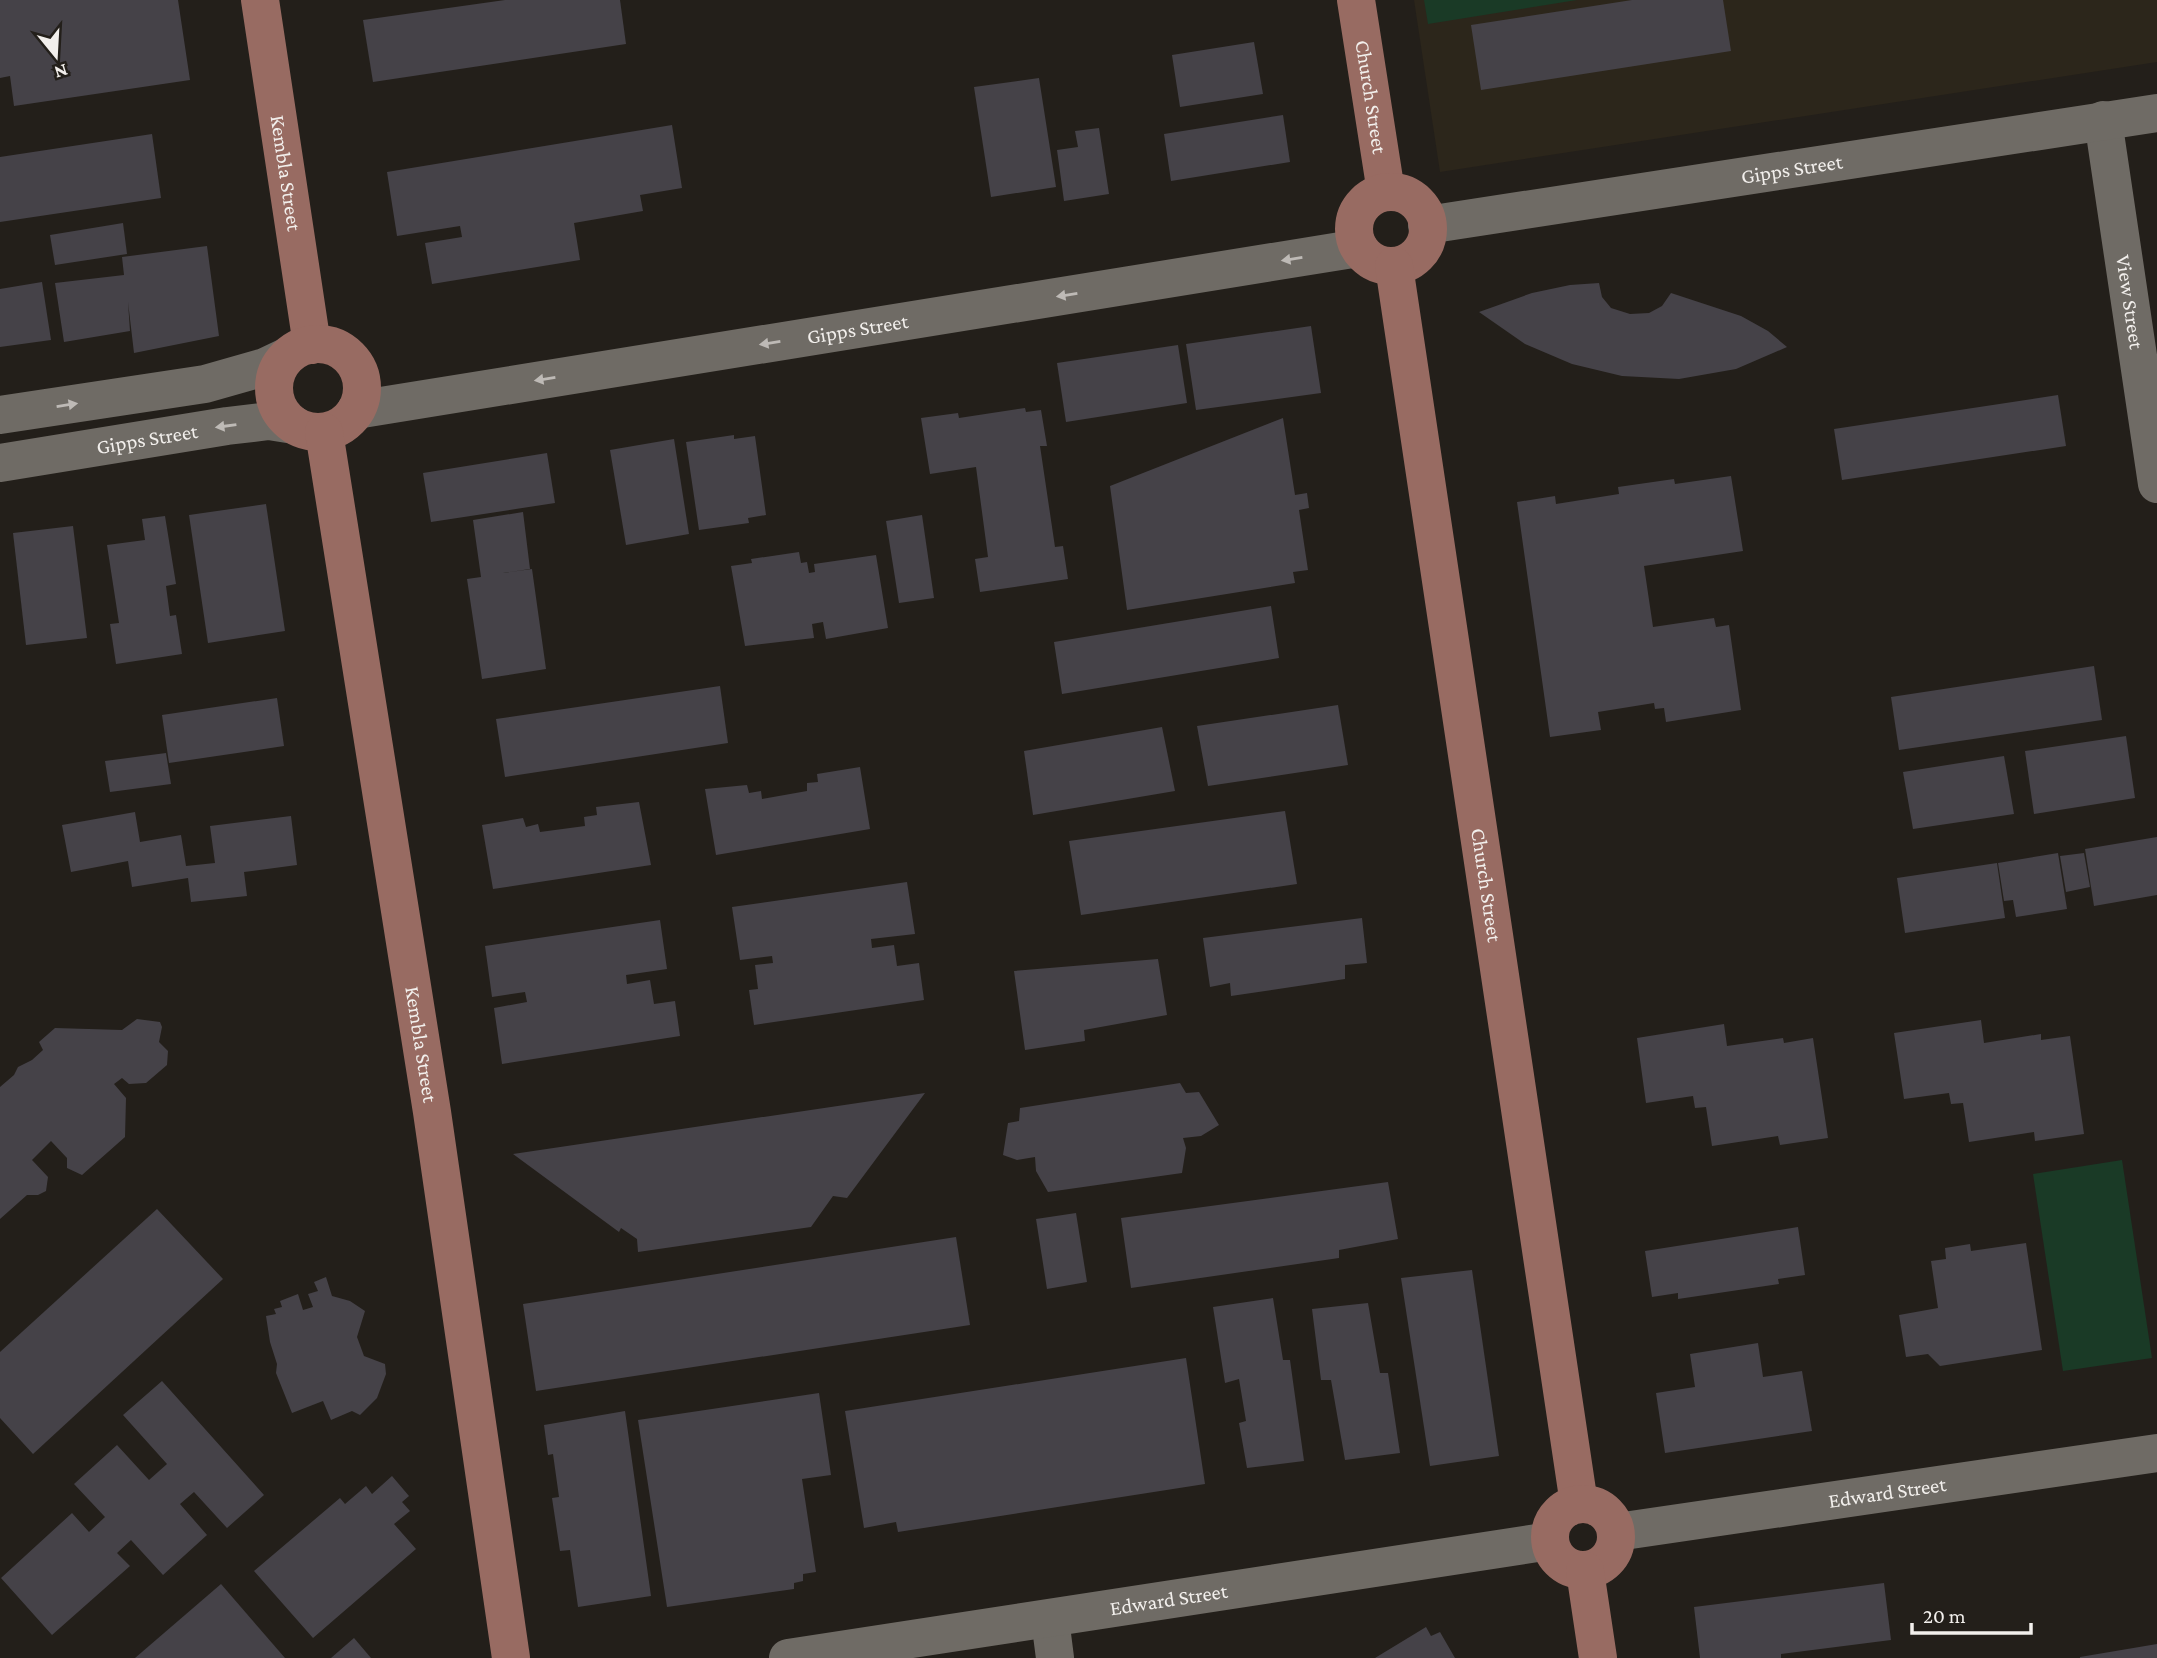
<svg xmlns="http://www.w3.org/2000/svg" width="2157" height="1658" font-family="'Crimson Pro',serif">
	<style>
		.built { fill: #2c261b }
		.green { fill: #1a3a26 }
		.building { fill: #454248 }
		.lines { fill: none; stroke-linecap: round; stroke-linejoin: round }
		.street { stroke: #6f6b65; stroke-width: 38 }
		.secondary { stroke: #986b62; stroke-width: 38 }
		.oneway { fill: #bebab6 }
		.labels { text-anchor: middle; dominant-baseline: central; stroke-width: 6; stroke-linejoin: round; paint-order: stroke }
		.street-label { font-size: 21px; fill: #f2efec; stroke: #231f1a }
	</style>
	<rect width="100%" height="100%" fill="#231f1a"/>
	<path class="built" d="M1414,0H2157V62L1440,172Z"/>
	<g class="green">
		<path d="M1424,0H1577L1428,24Z"/>
		<path d="M2122,1160L2152,1358L2063,1371L2033,1174Z"/>
	</g>
	<g class="building">
		<path d="M0,0H178L190,80L14,106L10,76L0,78Z"/>
		<path d="M505,0H620L626,44L373,82L363,20Z"/>
		<path d="M1632,0H1723L1731,51L1481,90L1471,25Z"/>
		<path d="M1254,42L1263,94L1180,107L1172,55Z"/>
		<path d="M1039,78L1056,187L991,197L974,87Z"/>
		<path d="M1283,115L1290,162L1171,181L1164,134Z"/>
		<path d="M672,125L682,188L640,195L643,211L574,223L580,260L432,284L425,243L462,237L460,226L397,236L387,172Z"/>
		<path d="M1099,128L1109,194L1064,201L1057,150L1078,147L1075,131Z"/>
		<path d="M152,134L161,198L0,222V157Z"/>
		<path d="M123,223L127,254L55,265L50,235Z"/>
		<path d="M207,246L219,336L134,353L128,302L130,331L64,342L55,283L124,275L122,257Z"/>
		<path d="M42,282L51,340L0,347V289Z"/>
		<path d="M1599,283L1602,297L1611,308L1630,314L1649,313L1662,306L1671,293L1741,316L1768,331L1787,347L1736,369L1679,379L1622,376L1572,364L1525,344L1479,312L1532,293L1570,285Z"/>
		<path d="M1311,326L1321,393L1196,410L1186,344Z"/>
		<path d="M1178,345L1187,403L1066,422L1057,363Z"/>
		<path d="M2058,395L2066,446L1842,480L1834,429Z"/>
		<path d="M1025,408L1026,412L1041,410L1047,446H1040L1055,547L1063,546L1068,579L980,592L975,559L988,557L976,467L930,474L921,418L958,413L959,418Z"/>
		<path d="M1283,418L1295,495L1307,493L1309,508L1299,510L1308,570L1293,572L1295,583L1127,610L1110,486Z"/>
		<path d="M734,435V439L755,436L766,515L748,518L749,523L699,530L686,442Z"/>
		<path d="M674,439L689,534L626,545L610,450Z"/>
		<path d="M547,453L555,503L431,522L423,473Z"/>
		<path d="M1731,476L1743,551L1644,566L1653,627L1714,618L1716,627L1729,625L1741,710L1666,722L1664,708L1655,709L1654,703L1598,712L1601,730L1550,737L1517,502L1555,496L1556,504L1619,494L1618,487L1674,479L1675,484Z"/>
		<path d="M266,504L285,631L208,643L189,515Z"/>
		<path d="M523,512L530,569L503,573L532,569L546,669L482,679L467,579L481,577L473,520Z"/>
		<path d="M922,515L934,598L899,603L886,521Z"/>
		<path d="M165,516L176,584L166,586L170,616L176,615L182,654L116,664L110,624L119,623L107,545L145,540L142,519Z"/>
		<path d="M73,526L87,638L26,645L13,533Z"/>
		<path d="M799,552L801,563L807,562L809,573L815,572L814,564L876,555L888,628L826,639L823,622L812,624L814,638L745,646L731,566L752,563L751,559Z"/>
		<path d="M1271,606L1279,658L1062,694L1054,642Z"/>
		<path d="M2094,666L2102,720L1899,750L1891,697Z"/>
		<path d="M720,686L728,743L505,777L496,719Z"/>
		<path d="M277,698L284,746L169,763L162,715Z"/>
		<path d="M1338,705L1348,765L1208,786L1197,726Z"/>
		<path d="M1162,727L1175,791L1033,815L1024,751Z"/>
		<path d="M2126,736L2135,798L2034,814L2025,751Z"/>
		<path d="M166,753L171,784L110,792L105,761Z"/>
		<path d="M2004,756L2014,814L1913,829L1903,772Z"/>
		<path d="M860,767L870,829L716,855L705,789L747,785L749,793L761,791L762,799L807,791V783L818,782L817,774Z"/>
		<path d="M639,802L651,865L493,889L482,825L523,818L526,827L538,824L540,832L585,826L584,817L597,815L596,807Z"/>
		<path d="M1285,811L1297,884L1081,915L1069,841Z"/>
		<path d="M135,812L140,842L181,835L186,866L215,863L210,826L291,816L297,865L244,872L247,896L191,902L188,878L132,887L128,861L71,872L62,825Z"/>
		<path d="M2157,837V895L2094,906L2085,849Z"/>
		<path d="M2058,853L2067,909L2016,917L2013,900L2004,901L1998,863Z"/>
		<path d="M2084,853L2090,887L2066,892L2060,856Z"/>
		<path d="M1997,863L2005,918L1905,933L1897,878Z"/>
		<path d="M907,882L915,934L871,939L872,948L894,945L897,966L919,963L924,1000L754,1025L749,990L758,989L755,965L773,963L772,956L740,960L732,907Z"/>
		<path d="M1362,918L1367,963L1345,965V979L1231,996L1230,983L1210,987L1203,938Z"/>
		<path d="M660,920L667,969L626,975L627,984L650,980L654,1004L675,1001L680,1036L502,1064L494,1008L527,1002L525,992L492,997L485,946Z"/>
		<path d="M1158,959L1167,1015L1084,1030L1085,1041L1025,1050L1014,971Z"/>
		<path d="M137,1019L160,1022L162,1027L159,1042L168,1051L167,1065L146,1083L129,1084L122,1078L114,1084L126,1098L125,1137L82,1175L67,1168V1158L51,1141L32,1160L48,1177L46,1191L38,1195H27L0,1219V1087L14,1075L18,1067L32,1060L43,1050L39,1042L55,1028L122,1030Z"/>
		<path d="M1981,1020L1984,1043L2041,1034V1040L2070,1036L2084,1134L2035,1141L2034,1132L1969,1142L1963,1103L1951,1104L1949,1093L1904,1099L1894,1033Z"/>
		<path d="M1724,1024L1727,1046L1783,1038L1784,1043L1813,1038L1828,1138L1780,1145L1778,1136L1712,1146L1706,1107L1695,1108L1693,1096L1646,1103L1637,1038Z"/>
		<path d="M1180,1083L1186,1093L1199,1092L1219,1125L1201,1136L1183,1138L1186,1148L1182,1173L1048,1192L1036,1171L1035,1157L1017,1160L1003,1155L1008,1123L1019,1121L1020,1108Z"/>
		<path d="M925,1093L847,1198L833,1196L811,1227L638,1252L637,1239L621,1228L619,1232L513,1154Z"/>
		<path d="M1388,1182L1398,1239L1339,1250V1258L1131,1288L1121,1218Z"/>
		<path d="M157,1209L223,1279L33,1454L0,1418V1352Z"/>
		<path d="M1076,1213L1087,1282L1047,1289L1036,1219Z"/>
		<path d="M1798,1227L1805,1275L1778,1279L1779,1284L1678,1299V1293L1652,1297L1645,1251Z"/>
		<path d="M956,1237L970,1325L536,1391L523,1304Z"/>
		<path d="M2026,1243L2042,1350L1940,1366L1928,1354L1906,1357L1899,1315L1938,1308L1931,1261L1946,1259L1945,1248L1970,1244L1971,1251Z"/>
		<path d="M1472,1270L1499,1456L1430,1466L1401,1278Z"/>
		<path d="M326,1277L332,1296L350,1301L365,1311L357,1337L364,1356L385,1364L386,1374L377,1398L360,1415L352,1411L331,1420L323,1401L292,1413L276,1373L277,1364L270,1342L266,1316L276,1314L274,1309L282,1307L280,1301L298,1294L303,1310L313,1307L308,1294L318,1291L314,1282Z"/>
		<path d="M1273,1298L1283,1360H1290L1304,1461L1247,1468L1239,1423L1246,1421L1239,1379L1225,1383L1213,1307Z"/>
		<path d="M1368,1303L1380,1373H1388L1400,1453L1345,1460L1331,1380H1321L1312,1309Z"/>
		<path d="M1758,1343L1763,1377L1802,1371L1812,1431L1665,1453L1656,1393L1695,1387L1690,1354Z"/>
		<path d="M1186,1358L1205,1484L898,1532L896,1522L864,1528L845,1411Z"/>
		<path d="M162,1381L264,1495L227,1528L194,1492L180,1504L207,1535L163,1575L131,1540L117,1553L130,1566L52,1635L1,1578L72,1513L89,1532L105,1517L74,1484L117,1445L149,1480L167,1464L123,1415Z"/>
		<path d="M819,1393L831,1475L802,1479L816,1572L803,1574V1581L794,1583V1589L667,1607L638,1420Z"/>
		<path d="M625,1411L651,1596L578,1607L570,1550L560,1551L552,1498L559,1497L553,1454L548,1455L544,1425Z"/>
		<path d="M392,1476L409,1496L402,1502L410,1511L394,1524L416,1549L313,1638L254,1571L340,1498L345,1504L366,1486L372,1494Z"/>
		<path d="M1884,1583L1891,1640L1781,1654V1658H1700L1694,1607Z"/>
		<path d="M221,1584L285,1658H135Z"/>
		<path d="M1426,1627L1431,1636L1440,1632L1455,1658H1375Z"/>
		<path d="M354,1638L371,1658H331Z"/>
		<path d="M2157,1644V1658H2080V1657Z"/>
	</g>
	<g class="lines">
		<g class="street">
			<path id="s1" d="M2103,120L2157,484"/>
			<path id="s2" d="M1427,225L2157,113"/>
			<path id="s3" d="M356,410L1359,248"/>
			<path d="M0,415L205,384L265,367L286,357"/>
			<path id="s4" d="M0,463L227,426L269,421L294,425"/>
			<path id="s5" d="M1617,1532L2157,1453"/>
			<path d="M1050,1619L1055,1658"/>
			<path id="s6" d="M788,1658L1550,1541"/>
		</g>
		<g class="secondary">
			<path id="s7" d="M260,0L312,345"/>
			<path id="s8" d="M1356,0L1386,192"/>
			<circle cx="1391" cy="229" r="37"/>
			<path id="s9" d="M1394,266L1579,1504"/>
			<circle cx="318" cy="388" r="44"/>
			<path id="s10" d="M324,432L432,1112L511,1658"/>
			<circle cx="1583" cy="1537" r="33"/>
			<path d="M1585,1571L1598,1658"/>
		</g>
	</g>
	<defs><path id="oneway-solid" d="M-6-.8H1V-3.2L6.5 0L1 3.2V.8H-6Z" transform="scale(1.75)"/></defs>
	<g class="oneway">
		<use href="#oneway-solid" transform="translate(1292 259) rotate(171)"/>
		<use href="#oneway-solid" transform="translate(1067 295) rotate(171)"/>
		<use href="#oneway-solid" transform="translate(770 343) rotate(171)"/>
		<use href="#oneway-solid" transform="translate(545 379) rotate(171)"/>
		<use href="#oneway-solid" transform="translate(67 405) rotate(-9)"/>
		<use href="#oneway-solid" transform="translate(226 426) rotate(172)"/>
	</g>
	<g class="labels">
		<g class="street-label">
			<text stroke="none"><textPath href="#s8" startOffset="98">Church Street</textPath></text>
			<text stroke="none"><textPath href="#s2" startOffset="369">Gipps Street</textPath></text>
			<text stroke="none"><textPath href="#s7" startOffset="175">Kembla Street</textPath></text>
			<text stroke="none"><textPath href="#s1" startOffset="184">View Street</textPath></text>
			<text stroke="none"><textPath href="#s3" startOffset="508">Gipps Street</textPath></text>
			<text stroke="none"><textPath href="#s4" startOffset="149">Gipps Street</textPath></text>
			<text stroke="none"><textPath href="#s9" startOffset="626">Church Street</textPath></text>
			<text stroke="none"><textPath href="#s10" startOffset="620">Kembla Street</textPath></text>
			<text stroke="none"><textPath href="#s5" startOffset="273">Edward Street</textPath></text>
			<text stroke="none"><textPath href="#s6" startOffset="385">Edward Street</textPath></text>
		</g>
	</g>
	<g transform="translate(56 56) rotate(162)" stroke="#231f1a" stroke-width="5" paint-order="stroke">
	<path d="M0-5L12 26L0 18L-12 26Z" fill="#f2efec"/>
	<text y="-10" font-size="19" font-weight="bold" text-anchor="middle" fill="#f2efec">N</text>
	</g>
	<path d="M1912 1623v10h119v-10" fill="none" stroke="#f2efec" stroke-width="3.5"/>
	<text x="1923" y="1623" font-size="21" fill="#f2efec" stroke="#231f1a" stroke-width="5" paint-order="stroke">20 m</text>
</svg>
